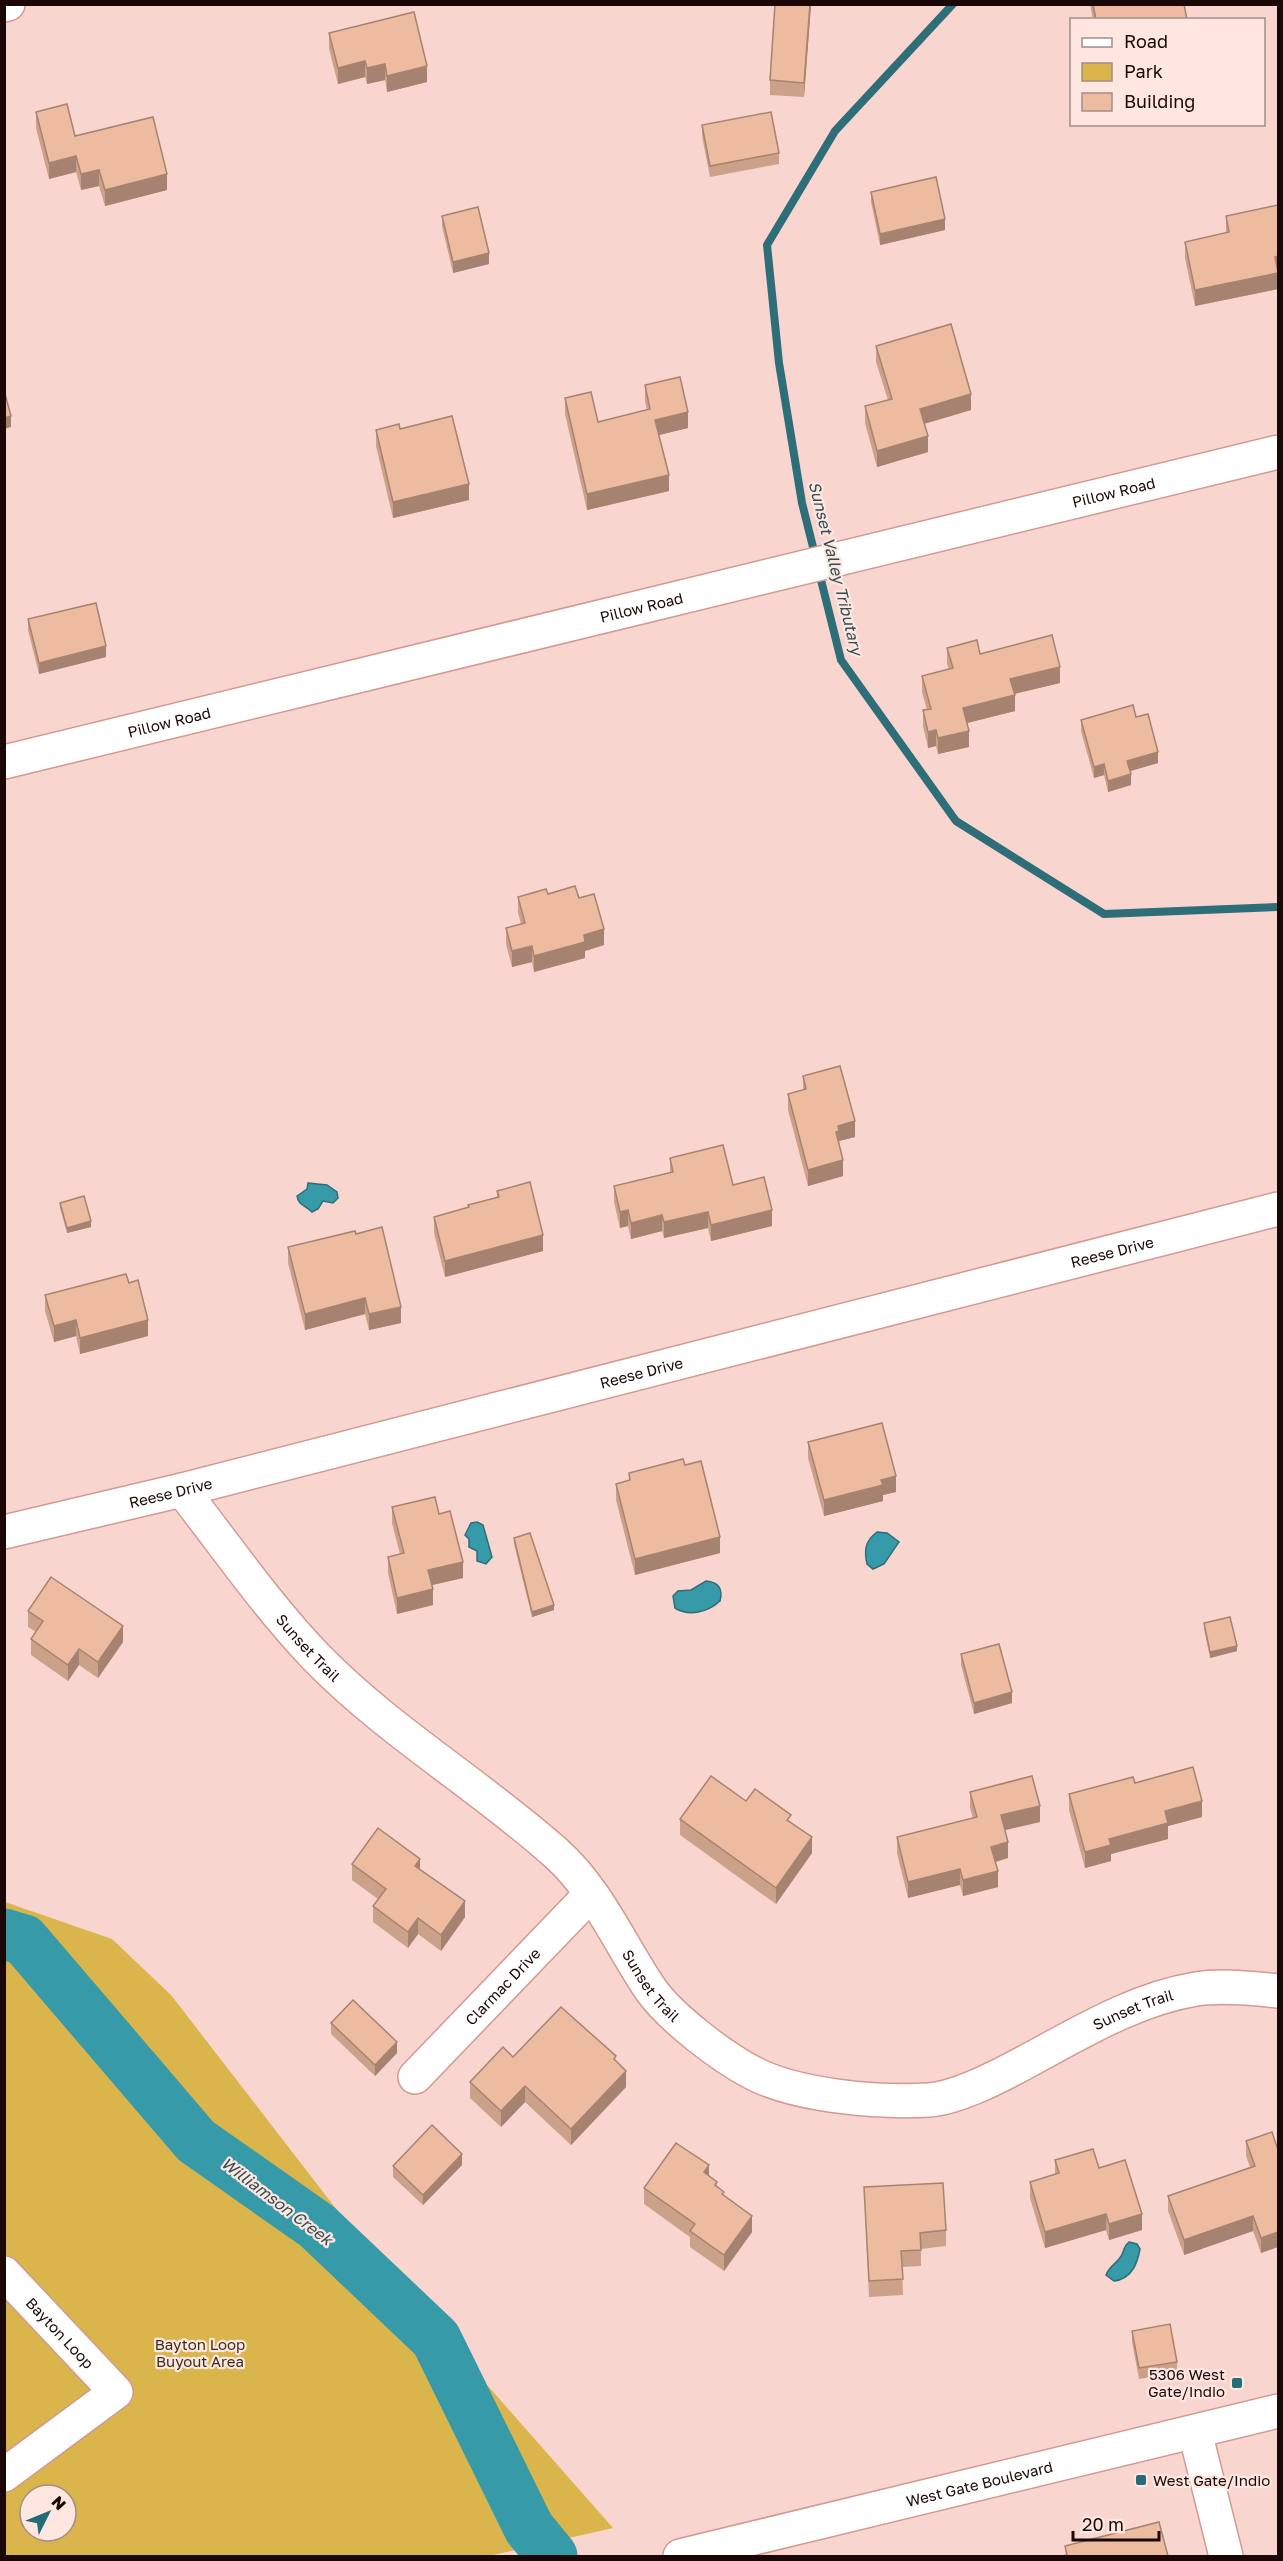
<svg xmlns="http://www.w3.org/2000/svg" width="1283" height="2561" font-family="'Golos Text',sans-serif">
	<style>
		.green { fill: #dab54c; fill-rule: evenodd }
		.water { fill: #369aa9; stroke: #2e6e78; stroke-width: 1.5 }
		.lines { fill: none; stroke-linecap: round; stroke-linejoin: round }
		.stream { stroke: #2e6e78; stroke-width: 8 }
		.river { stroke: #369aa9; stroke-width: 51 }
		.minor-casing { stroke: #d29a91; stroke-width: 36 }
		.major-casing { stroke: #d29a91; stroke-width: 36 }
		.minor { stroke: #fff; stroke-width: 33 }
		.major { stroke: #fff; stroke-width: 33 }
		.wall { fill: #cca18a }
		.shaded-wall { fill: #a68370 }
		.building { fill: #edbba0; stroke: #a68370; stroke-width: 1.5 }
		.poi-dot { fill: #246d78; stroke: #fee6e1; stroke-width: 2 }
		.labels { text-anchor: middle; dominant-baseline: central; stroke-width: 4.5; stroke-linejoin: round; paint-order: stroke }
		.street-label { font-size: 15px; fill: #1b0806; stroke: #fee6e1 }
		.park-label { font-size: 15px; fill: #372f19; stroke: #fee6e1 }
		.poi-label { font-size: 15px; fill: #1b0806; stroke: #fee6e1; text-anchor: end }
		.water-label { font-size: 16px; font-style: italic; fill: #304e53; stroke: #fee6e1 }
	</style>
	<rect width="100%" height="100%" fill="#f9d5cf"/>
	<path class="green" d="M5,1902L112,1939L171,1995L364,2245L613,2528L489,2556H5ZM30,2495H66V2531H30Z"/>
	<g class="water">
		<path d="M308,1183L327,1185L337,1192L338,1198L333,1203L323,1201L318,1209L312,1212C306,1206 298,1205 297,1196L307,1189Z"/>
		<path d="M477,1522L483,1525L492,1557L486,1564L477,1561V1551L469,1547V1539L465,1535L471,1523Z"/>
		<path d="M877,1532L887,1533L899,1542L884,1564L873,1569L867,1564C864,1550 865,1541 877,1532Z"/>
		<path d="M706,1581C719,1582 723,1589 720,1601C708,1612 689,1617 675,1608L673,1596L678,1591L691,1590Z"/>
		<path d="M1129,2242L1137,2244L1140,2249C1137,2265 1131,2279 1114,2281L1106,2275C1109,2267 1114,2265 1119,2259C1125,2253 1122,2247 1129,2242Z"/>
	</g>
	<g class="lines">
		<g class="stream">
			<path d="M816,559L802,503L779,363L767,245L835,131L953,4"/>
			<path d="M819,572L841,660L956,821L1104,914L1278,907"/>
		</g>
		<path class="river" d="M4,1934L24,1940L196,2141L317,2226L436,2339L529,2528L552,2556"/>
		<g class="minor-casing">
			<g id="minor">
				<path d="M4,5L8,4"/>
				<path id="s1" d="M4,762L1278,452"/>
				<path id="s2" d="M182,1490C226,1546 267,1606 316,1657C389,1732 480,1785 557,1854C598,1891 621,1946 651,1990C671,2018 722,2057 753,2073C797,2096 879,2103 929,2100C959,2098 1004,2074 1031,2059C1083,2031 1136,1999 1196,1989C1222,1985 1252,1988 1278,1991"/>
				<path id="s3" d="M4,1532L182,1490L1278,1209"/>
				<path id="s4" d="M415,2077L591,1894"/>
				<path id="s5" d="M4,2273L116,2392L4,2475"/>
				<path d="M1195,2432L1226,2556"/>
			</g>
		</g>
		<g class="major-casing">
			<g id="major">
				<path id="s6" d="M680,2556L1278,2411"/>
			</g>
		</g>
		<use href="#minor" class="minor"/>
		<use href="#major" class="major"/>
	</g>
	<g class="wall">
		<path d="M775,4H814L811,5L804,97L770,95V80Z"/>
		<path d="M1090,4H1184L1187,20H1093Z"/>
		<path d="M329,33L427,82L387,92L385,80L367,84L365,77L338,84L329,49Z"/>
		<path d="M36,112L75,136L167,190L105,206L99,186L81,190L76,172L49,179L36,128Z"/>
		<path d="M702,125L779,153V164L710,177L702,136Z"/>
		<path d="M871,192L945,230L880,245L871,202Z"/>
		<path d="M1278,205V289L1195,306L1185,258V242L1226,233V216Z"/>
		<path d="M442,216L489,264L453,273L442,226Z"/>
		<path d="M876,346L971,410L924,424L928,452L877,467L865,423V406L888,400L876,362Z"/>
		<path d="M645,385L688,428L659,435L669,491L587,510L565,414V398L598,422L647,410L645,401Z"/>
		<path d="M400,429L469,500L393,518L376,446V430Z"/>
		<path d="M28,619L106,657L39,674L28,630Z"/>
		<path d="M947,648L980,654L1060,683L1014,694L1015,711L967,723L969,747L938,754L936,746L928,748L923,726V710H927L922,692V676L949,669L947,664Z"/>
		<path d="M1136,717L1158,763L1130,771L1131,785L1108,792L1104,775L1094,778L1081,731V720Z"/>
		<path d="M548,894L579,898L604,945L585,951V958L534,972L532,962L512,967L506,944V928L521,924L518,913V897Z"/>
		<path d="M803,1076L855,1137L839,1141L843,1176L808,1186L788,1110V1094L803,1090Z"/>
		<path d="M670,1158L733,1185L772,1226L711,1241L708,1228L664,1238L662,1231L631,1239L628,1226L620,1228L614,1202V1186L670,1173Z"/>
		<path d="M497,1191L543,1251L445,1277L434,1233V1217L468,1207V1205L497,1197Z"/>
		<path d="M60,1203L91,1227L67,1233L60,1208Z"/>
		<path d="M356,1234L401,1323L369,1330L365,1314L305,1330L288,1263V1247Z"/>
		<path d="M45,1295L148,1336L80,1354L76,1336L54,1342L45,1311Z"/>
		<path d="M808,1442L896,1492L883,1495V1501L824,1516L808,1458Z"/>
		<path d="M685,1465L720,1553L635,1575L616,1500V1484L629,1480V1473Z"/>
		<path d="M392,1507L439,1514L463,1578L432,1585L433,1605L397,1614L388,1573V1557L400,1554L392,1523Z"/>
		<path d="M514,1538L554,1610L532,1617L514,1544Z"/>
		<path d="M28,1611L123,1642L98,1678L79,1665L68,1681L31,1655V1639L36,1632L28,1627Z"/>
		<path d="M1204,1623L1237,1651L1210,1658L1204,1629Z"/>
		<path d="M961,1654L1012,1703L974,1714L961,1665Z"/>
		<path d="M1135,1783L1202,1817L1168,1826V1839L1111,1854V1861L1085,1868L1069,1810V1794Z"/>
		<path d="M970,1792L1040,1822L1005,1830L1008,1858L995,1862L998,1887L963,1896L960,1885L908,1898L897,1853V1837L973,1818L970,1808Z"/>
		<path d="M746,1801L791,1822L812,1853L776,1904L680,1835V1819Z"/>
		<path d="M352,1864L420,1869L465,1917L441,1951L418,1934L408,1948L373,1922V1906L378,1899L352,1880Z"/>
		<path d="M331,2023L397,2053L375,2076L331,2034Z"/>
		<path d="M513,2057L616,2061L626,2087L571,2145L525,2102L501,2127L470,2098V2082Z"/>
		<path d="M1246,2141L1278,2150V2247L1261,2253L1253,2231L1184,2255L1168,2211V2196L1250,2167L1246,2156Z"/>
		<path d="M1055,2160L1099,2168L1142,2230L1109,2240L1106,2230L1045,2248L1030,2198V2182L1055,2174Z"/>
		<path d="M462,2165L423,2205L393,2177V2166Z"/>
		<path d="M709,2175L752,2232L724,2271L690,2247V2237L644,2204V2188Z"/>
		<path d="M864,2187L946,2230V2246L921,2249V2266L902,2267L903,2295L869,2297Z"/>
		<path d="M1132,2331L1177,2362V2373L1139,2379L1132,2342Z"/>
	</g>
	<g class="shaded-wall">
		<path d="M810,4H814L811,5L804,97V83Z"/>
		<path d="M365,61V77L338,84V68Z"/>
		<path d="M385,64V80L367,84V68Z"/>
		<path d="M427,66V82L387,92V76Z"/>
		<path d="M76,156V172L49,179V163Z"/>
		<path d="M99,170V186L81,190V174Z"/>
		<path d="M167,174V190L105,206V190Z"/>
		<path d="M945,219V230L880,245V234Z"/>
		<path d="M489,253V264L453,273V262Z"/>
		<path d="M1278,256V272L1275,273V257Z"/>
		<path d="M1278,273V289L1195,306V290Z"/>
		<path d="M971,394V410L920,425V409Z"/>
		<path d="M688,412V428L655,436V420Z"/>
		<path d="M11,416V427L4,429V418Z"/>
		<path d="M928,436V452L877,467V451Z"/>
		<path d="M669,475V491L587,510V494Z"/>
		<path d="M469,484V500L393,518V502Z"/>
		<path d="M106,646V657L39,674V663Z"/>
		<path d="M1060,667V683L1010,695V679Z"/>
		<path d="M1015,695V711L963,724V708Z"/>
		<path d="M936,730V746L928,748V732Z"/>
		<path d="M969,731V747L938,754V738Z"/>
		<path d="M1158,752V763L1127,772V761Z"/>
		<path d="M1104,764V775L1094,778V767Z"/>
		<path d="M1131,774V785L1108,792V781Z"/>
		<path d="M604,929V945L585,951V958L534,972V956L584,935Z"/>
		<path d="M532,946V962L512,967V951Z"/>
		<path d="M855,1121V1137L839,1141V1147L836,1132L838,1126Z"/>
		<path d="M843,1160V1176L808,1186V1170Z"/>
		<path d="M628,1210V1226L620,1228V1212Z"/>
		<path d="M772,1210V1226L711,1241V1225Z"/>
		<path d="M708,1212V1228L664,1238V1222Z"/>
		<path d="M662,1215V1231L631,1239V1223Z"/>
		<path d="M91,1221V1227L67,1233V1228Z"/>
		<path d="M543,1235V1251L445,1277V1261Z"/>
		<path d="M365,1298V1314L305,1330V1314Z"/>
		<path d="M401,1307V1323L369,1330V1314Z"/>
		<path d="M76,1320V1336L54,1342V1326Z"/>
		<path d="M148,1320V1336L80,1354V1338Z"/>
		<path d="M896,1476V1492L883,1495V1501L824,1516V1500L881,1480Z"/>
		<path d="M720,1537V1553L635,1575V1559Z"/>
		<path d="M463,1562V1578L428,1586V1570Z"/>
		<path d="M433,1589V1605L397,1614V1598Z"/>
		<path d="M554,1605V1610L532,1617V1612Z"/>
		<path d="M123,1626V1642L98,1678V1662Z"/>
		<path d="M1237,1646V1651L1210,1658V1652Z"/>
		<path d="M79,1649V1665L68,1681V1665Z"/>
		<path d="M1012,1692V1703L974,1714V1703Z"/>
		<path d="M1202,1801V1817L1168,1826V1839L1111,1854V1861L1085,1868V1852L1165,1811Z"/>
		<path d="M1040,1806V1822L1001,1831V1815Z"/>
		<path d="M812,1837V1853L776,1904V1888Z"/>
		<path d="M1008,1842V1858L991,1863V1847Z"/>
		<path d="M420,1859V1875L415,1866Z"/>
		<path d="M960,1869V1885L908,1898V1882Z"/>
		<path d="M998,1871V1887L963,1896V1880Z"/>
		<path d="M465,1901V1917L441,1951V1935Z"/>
		<path d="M418,1918V1934L408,1948V1932Z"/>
		<path d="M397,2042V2053L375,2076V2065Z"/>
		<path d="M626,2071V2087L571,2145V2129Z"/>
		<path d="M525,2086V2102L501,2127V2111Z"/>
		<path d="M462,2154V2165L423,2205V2195Z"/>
		<path d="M709,2165V2181L704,2172Z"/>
		<path d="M1106,2214V2230L1045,2248V2232Z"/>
		<path d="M1142,2214V2230L1109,2240V2224Z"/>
		<path d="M752,2216V2232L724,2271V2255Z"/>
		<path d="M1253,2216V2231L1184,2255V2240Z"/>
		<path d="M1278,2232V2247L1261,2253V2238Z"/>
	</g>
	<g class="building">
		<path d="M775,4H810L804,83L770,80Z"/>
		<path d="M1093,4H1184L1187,20H1096Z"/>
		<path d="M414,12L427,66L387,76L385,64L367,68L365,61L338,68L329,33Z"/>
		<path d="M67,104L75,136L153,117L167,174L105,190L99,170L81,174L76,156L49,163L36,112Z"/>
		<path d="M771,112L779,153L710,166L702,125Z"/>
		<path d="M936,177L945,219L880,234L871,192Z"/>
		<path d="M1278,205V256L1275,257L1278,273L1195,290L1185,242L1229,232L1226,216Z"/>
		<path d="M478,207L489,253L453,262L442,216Z"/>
		<path d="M951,324L971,394L920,409L928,436L877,451L865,406L892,399L876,346Z"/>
		<path d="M680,377L688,412L655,420L669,475L587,494L565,398L591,392L598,422L650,409L645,385Z"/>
		<path d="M4,390L11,416L4,418Z"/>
		<path d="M452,416L469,484L393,502L376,430L399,424L400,429Z"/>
		<path d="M96,603L106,646L39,663L28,619Z"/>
		<path d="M1052,635L1060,667L1010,679L1015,695L963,708L969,731L938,738L936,730L928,732L923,710L931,709L922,676L953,668L947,648L977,640L980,654Z"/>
		<path d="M1133,705L1136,717L1148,714L1158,752L1127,761L1131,774L1108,781L1104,764L1094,767L1081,720Z"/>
		<path d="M575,886L579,898L594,894L604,929L584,935L585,942L534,956L532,946L512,951L506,928L525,923L518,897L546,889L548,894Z"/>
		<path d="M840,1066L855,1121L838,1126L839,1131L836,1132L843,1160L808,1170L788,1094L806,1089L803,1076Z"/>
		<path d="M723,1145L733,1185L764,1177L772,1210L711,1225L708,1212L664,1222L662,1215L631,1223L628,1210L620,1212L614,1186L673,1172L670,1158Z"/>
		<path d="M530,1182L543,1235L445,1261L434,1217L469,1207L468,1205L499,1197L497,1191Z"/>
		<path d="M84,1196L91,1221L67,1228L60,1203Z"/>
		<path d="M382,1227L401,1307L369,1314L365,1298L305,1314L288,1247L355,1231L356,1234Z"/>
		<path d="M126,1274L129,1283L138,1280L148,1320L80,1338L76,1320L54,1326L45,1295Z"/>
		<path d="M882,1423L896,1476L881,1480L883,1485L824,1500L808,1442Z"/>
		<path d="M683,1459L685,1465L701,1461L720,1537L635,1559L616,1484L630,1480L629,1473Z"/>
		<path d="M435,1497L439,1514L450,1511L463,1562L428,1570L433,1589L397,1598L388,1557L404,1553L392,1507Z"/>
		<path d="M530,1533L554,1605L532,1612L514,1538Z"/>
		<path d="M51,1577L123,1626L98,1662L79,1649L68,1665L31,1639L43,1621L28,1611Z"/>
		<path d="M1230,1617L1237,1646L1210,1652L1204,1623Z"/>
		<path d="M999,1644L1012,1692L974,1703L961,1654Z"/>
		<path d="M1193,1767L1202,1801L1165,1811L1168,1823L1109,1839L1111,1845L1085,1852L1069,1794L1133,1777L1135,1783Z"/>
		<path d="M711,1776L746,1801L755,1789L791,1815L787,1820L812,1837L776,1888L680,1819Z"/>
		<path d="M1032,1776L1040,1806L1001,1815L1008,1842L991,1847L998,1871L963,1880L960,1869L908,1882L897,1837L977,1817L970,1792Z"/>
		<path d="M378,1828L420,1859L415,1866L465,1901L441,1935L418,1918L408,1932L373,1906L386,1889L352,1864Z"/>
		<path d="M353,2000L397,2042L375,2065L331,2023Z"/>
		<path d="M561,2007L616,2056L614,2059L626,2071L571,2129L525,2086L501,2111L470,2082L503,2047L513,2057Z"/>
		<path d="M432,2125L462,2154L423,2195L393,2166Z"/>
		<path d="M1272,2132L1278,2150V2232L1261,2238L1253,2216L1184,2240L1168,2196L1255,2166L1246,2141Z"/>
		<path d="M676,2143L709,2165L704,2172L717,2182L715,2185L724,2192L722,2194L752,2216L724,2255L690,2231L695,2224L644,2188Z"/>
		<path d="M1093,2149L1099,2168L1125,2160L1142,2214L1109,2224L1106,2214L1045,2232L1030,2182L1059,2173L1055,2160Z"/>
		<path d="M943,2183L946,2230L920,2233L921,2250L901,2251L903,2279L869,2281L864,2187Z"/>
		<path d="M1170,2324L1177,2362L1139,2368L1132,2331Z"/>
		<path d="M1159,2522L1168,2556H1062L1067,2555L1065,2546Z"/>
	</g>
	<g class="poi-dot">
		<rect x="1231" y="2377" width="12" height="12" rx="3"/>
		<rect x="1135" y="2474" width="12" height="12" rx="3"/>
	</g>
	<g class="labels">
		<g class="street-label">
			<text stroke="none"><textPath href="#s1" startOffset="1142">Pillow Road</textPath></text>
			<text stroke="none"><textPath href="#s1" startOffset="656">Pillow Road</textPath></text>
			<text stroke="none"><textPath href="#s1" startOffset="170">Pillow Road</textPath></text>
			<text stroke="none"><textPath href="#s3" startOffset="1143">Reese Drive</textPath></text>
			<text stroke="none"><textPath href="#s3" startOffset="657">Reese Drive</textPath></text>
			<text stroke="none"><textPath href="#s3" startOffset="171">Reese Drive</textPath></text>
			<text stroke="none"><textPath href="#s2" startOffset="202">Sunset Trail</textPath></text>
			<text stroke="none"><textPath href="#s2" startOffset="688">Sunset Trail</textPath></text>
			<text stroke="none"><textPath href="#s4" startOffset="126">Clarmac Drive</textPath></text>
			<text stroke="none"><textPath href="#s2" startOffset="1228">Sunset Trail</textPath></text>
			<text stroke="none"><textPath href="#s5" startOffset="82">Bayton Loop</textPath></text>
			<text stroke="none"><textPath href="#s6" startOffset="308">West Gate Boulevard</textPath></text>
		</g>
		<g class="park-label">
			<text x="200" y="2344">Bayton Loop<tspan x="200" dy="17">Buyout Area</tspan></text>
		</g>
		<g class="poi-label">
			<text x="1225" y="2374">5306 West<tspan x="1225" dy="17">Gate/Indio</tspan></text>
			<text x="1153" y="2480" text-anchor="start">West Gate/Indio</text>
		</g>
		<g class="water-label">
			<text transform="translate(836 568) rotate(76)">Sunset Valley Tributary</text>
			<text transform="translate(277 2201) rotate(37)">Williamson Creek</text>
		</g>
	</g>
	<rect width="1283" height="2561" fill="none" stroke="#1b0806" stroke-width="12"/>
	<rect x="1070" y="18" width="195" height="108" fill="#fee6e1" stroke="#a38d89" stroke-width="1.5"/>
	<rect x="1082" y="38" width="30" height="9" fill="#ffffff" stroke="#a38d89" stroke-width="1.5"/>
	<text x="1124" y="48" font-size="18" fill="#1b0806">Road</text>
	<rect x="1082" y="63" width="30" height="18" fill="#dab54c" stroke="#a38d89" stroke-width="1.5"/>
	<text x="1124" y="78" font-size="18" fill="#1b0806">Park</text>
	<rect x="1082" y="93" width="30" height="18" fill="#edbba0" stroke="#a38d89" stroke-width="1.5"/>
	<text x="1124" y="108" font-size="18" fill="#1b0806">Building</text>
	<g transform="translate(48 2513) rotate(47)"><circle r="28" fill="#fee6e1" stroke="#a38d89" stroke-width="1.5"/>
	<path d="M0-4.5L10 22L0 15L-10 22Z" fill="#246d78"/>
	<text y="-9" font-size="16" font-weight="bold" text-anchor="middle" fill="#1b0806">N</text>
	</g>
	<path d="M1073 2531v9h86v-9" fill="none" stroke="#1b0806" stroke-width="3"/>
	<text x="1082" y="2531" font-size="18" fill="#1b0806" stroke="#fee6e1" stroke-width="4.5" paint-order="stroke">20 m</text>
</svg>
